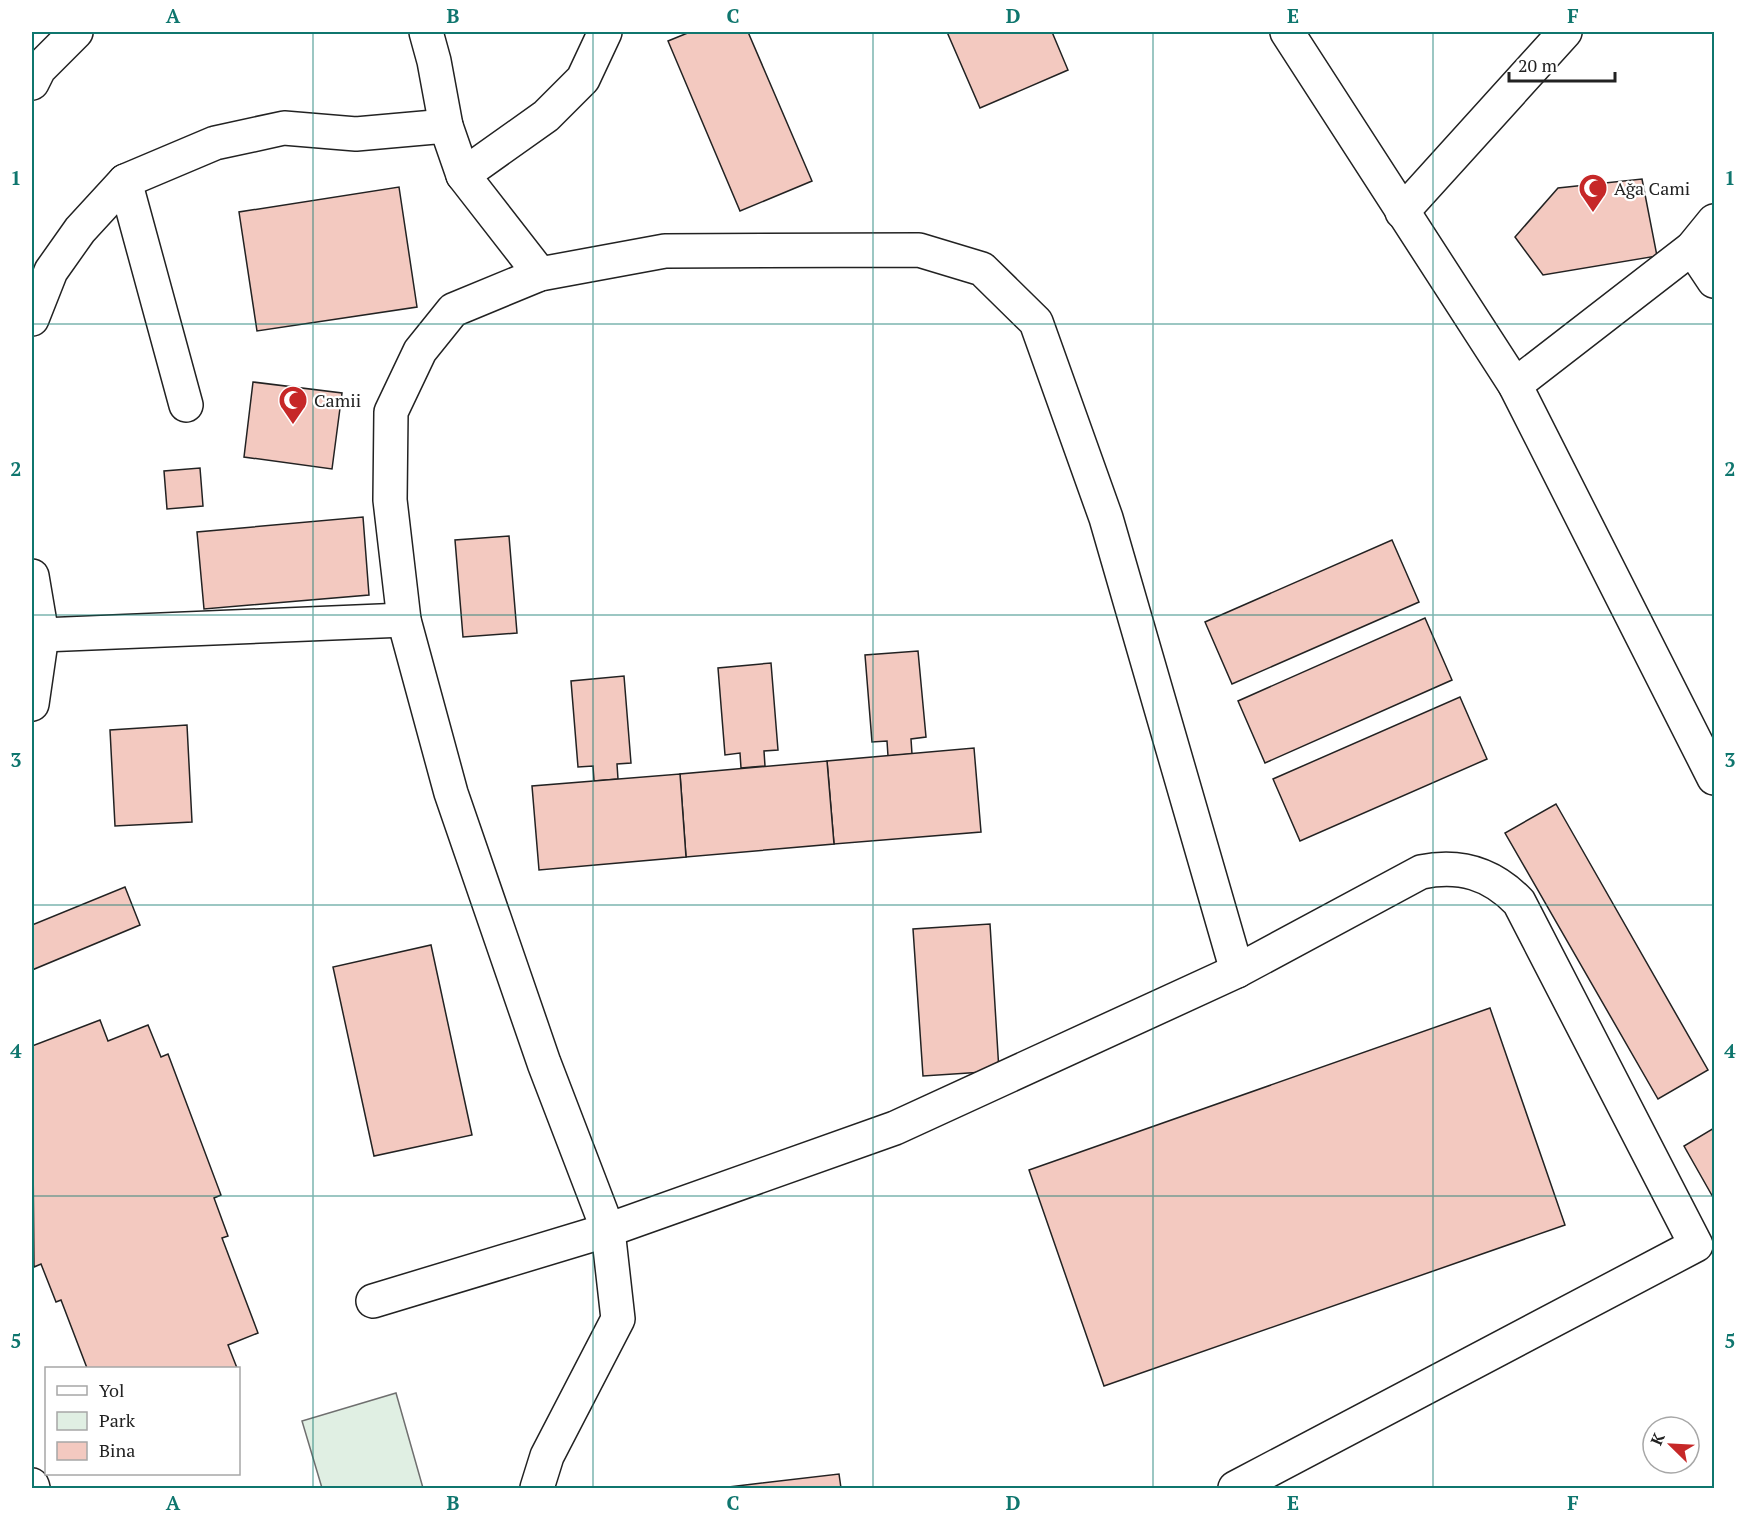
<svg xmlns="http://www.w3.org/2000/svg" width="1746" height="1520" font-family="'PT Serif',serif">
	<style>
		.green { fill: #e0efe3; stroke: #6f6f6f; stroke-width: 1.5 }
		.building { fill: #f3c9c0; stroke: #222; stroke-width: 1.5 }
		.lines { fill: none; stroke-linecap: round; stroke-linejoin: round }
		.minor-casing { stroke: #222; stroke-width: 36 }
		.minor { stroke: #fff; stroke-width: 33 }
		.grid { fill: none; stroke: #0f766e; stroke-width: 1.5; stroke-opacity: 0.55 }
		.labels { text-anchor: middle; dominant-baseline: central; stroke-width: 4.5; stroke-linejoin: round; paint-order: stroke }
		.poi-label { font-size: 18px; fill: #222; stroke: #fff; text-anchor: start }
		.neatline { fill: none; stroke: #0f766e; stroke-width: 2 }
		.grid-label { font-size: 20px; text-anchor: middle; font-weight: bold; fill: #0f766e }
	</style>
	<rect width="100%" height="100%" fill="#fff"/>
	<path class="green" d="M396,1393L423,1488H322L302,1421Z"/>
	<g class="building">
		<path d="M690,32H748L812,181L740,211L668,41Z"/>
		<path d="M947,32H1052L1068,70L980,108Z"/>
		<path d="M1642,179L1657,256L1543,275L1515,237L1558,188Z"/>
		<path d="M399,187L417,307L257,331L239,212Z"/>
		<path d="M253,382L342,393L332,469L244,457Z"/>
		<path d="M200,468L203,506L167,509L164,471Z"/>
		<path d="M363,517L369,595L204,609L197,532Z"/>
		<path d="M509,536L517,633L463,637L455,540Z"/>
		<path d="M1392,540L1419,602L1232,684L1205,622Z"/>
		<path d="M1425,618L1452,680L1265,763L1238,701Z"/>
		<path d="M918,651L926,737L911,739L912,754L888,756L887,741L872,742L865,655Z"/>
		<path d="M771,663L778,750L764,751L765,766L741,768L740,753L725,755L718,668Z"/>
		<path d="M624,676L631,763L617,764L618,779L594,781L593,766L578,767L571,681Z"/>
		<path d="M1460,697L1487,759L1300,841L1273,779Z"/>
		<path d="M187,725L192,822L115,826L110,730Z"/>
		<path d="M974,748L981,832L834,844L827,761Z"/>
		<path d="M827,761L834,844L686,857L680,774Z"/>
		<path d="M680,774L686,857L539,870L532,786Z"/>
		<path d="M1556,804L1708,1070L1658,1099L1505,833Z"/>
		<path d="M125,887L140,925L32,970V925Z"/>
		<path d="M990,924L999,1071L923,1076L913,929Z"/>
		<path d="M431,945L472,1135L374,1156L333,967Z"/>
		<path d="M1490,1008L1565,1225L1104,1386L1029,1170Z"/>
		<path d="M100,1020L108,1041L148,1025L161,1057L168,1054L221,1195L214,1198L228,1236L222,1238L258,1333L228,1345L237,1368H87L61,1300L56,1302L41,1264L34,1267L32,1046Z"/>
		<path d="M1714,1128V1199L1684,1146Z"/>
		<path d="M839,1474L841,1488H720Z"/>
	</g>
	<g class="lines">
		<g class="minor-casing">
			<g id="minor">
				<path d="M426,32L434,61L446,126"/>
				<path d="M1287,32L1515,385L1714,778"/>
				<path d="M32,83L39,69L76,32"/>
				<path d="M463,175L546,116L583,79L605,32"/>
				<path d="M125,181L186,405"/>
				<path d="M1402,212L1565,32"/>
				<path d="M1692,248L1714,281"/>
				<path d="M32,319L51,271L80,230L125,181L215,143L284,128L356,134L446,126L463,175L540,274"/>
				<path d="M1515,385L1692,248L1714,221"/>
				<path d="M32,576L42,635L404,620"/>
				<path d="M32,704L42,635"/>
				<path d="M373,1301L608,1230L895,1128L1237,971L1421,872C1460,864 1491,873 1519,902L1696,1245L1235,1488"/>
				<path d="M32,1485L33,1488"/>
				<path d="M537,1488L547,1456L618,1319L608,1230L544,1063L451,793L404,620L390,500L391,412L420,351L453,310L540,274L665,251L919,250L982,269L1036,322L1106,518L1237,971"/>
			</g>
		</g>
		<use href="#minor" class="minor"/>
	</g>
	<path class="grid" d="M313,32V1488M593,32V1488M873,32V1488M1153,32V1488M1433,32V1488M32,324H1714M32,615H1714M32,905H1714M32,1196H1714"/>
	<defs>
		<g id="mosque-pin" transform="scale(1.5)"><path d="M0 17L-7.5 6A9.5 9.5 0 1 1 7.5 6Z" fill="#c62828" stroke="#fff"/><path d="M3.5-4.9A6 6 0 1 0 3.5 4.9A5 5 0 1 1 3.5-4.9Z" fill="#fff"/></g>
	</defs>
	<g fill-rule="evenodd">
		<use href="#mosque-pin" x="1593" y="188"/>
		<use href="#mosque-pin" x="293" y="400"/>
	</g>
	<g class="labels">
		<g class="poi-label">
			<text x="1614" y="188">Ağa Cami</text>
			<text x="314" y="400">Camii</text>
		</g>
	</g>
	<rect width="1746" height="1520" fill="none" stroke="#ffffff" stroke-width="66"/>
	<rect x="45" y="1367" width="195" height="108" fill="#ffffff" stroke="#a7a7a7" stroke-width="1.5"/>
	<rect x="57" y="1386" width="30" height="9" fill="#ffffff" stroke="#a7a7a7" stroke-width="1.5"/>
	<text x="99" y="1397" font-size="18" fill="#222222">Yol</text>
	<rect x="57" y="1412" width="30" height="18" fill="#e0efe3" stroke="#a7a7a7" stroke-width="1.5"/>
	<text x="99" y="1427" font-size="18" fill="#222222">Park</text>
	<rect x="57" y="1442" width="30" height="18" fill="#f3c9c0" stroke="#a7a7a7" stroke-width="1.5"/>
	<text x="99" y="1457" font-size="18" fill="#222222">Bina</text>
	<g transform="translate(1671 1445) rotate(294)"><circle r="28" fill="#ffffff" stroke="#a7a7a7" stroke-width="1.5"/>
	<path d="M0-4.5L10 22L0 15L-10 22Z" fill="#c62828"/>
	<text y="-9" font-size="16" font-weight="bold" text-anchor="middle" fill="#222222">K</text>
	</g>
	<path d="M1509 72v9h106v-9" fill="none" stroke="#222222" stroke-width="3"/>
	<text x="1518" y="72" font-size="18" fill="#222222" stroke="#ffffff" stroke-width="4.5" paint-order="stroke">20 m</text>
	<rect x="33" y="33" width="1680" height="1454" class="neatline"/>
	<g class="grid-label">
		<text x="173" y="23">A</text>
		<text x="453" y="23">B</text>
		<text x="733" y="23">C</text>
		<text x="1013" y="23">D</text>
		<text x="1293" y="23">E</text>
		<text x="1573" y="23">F</text>
		<text x="16" y="185">1</text>
		<text x="1730" y="185">1</text>
		<text x="16" y="476">2</text>
		<text x="1730" y="476">2</text>
		<text x="16" y="767">3</text>
		<text x="1730" y="767">3</text>
		<text x="16" y="1058">4</text>
		<text x="1730" y="1058">4</text>
		<text x="16" y="1348">5</text>
		<text x="1730" y="1348">5</text>
		<text x="173" y="1510">A</text>
		<text x="453" y="1510">B</text>
		<text x="733" y="1510">C</text>
		<text x="1013" y="1510">D</text>
		<text x="1293" y="1510">E</text>
		<text x="1573" y="1510">F</text>
	</g>
</svg>
